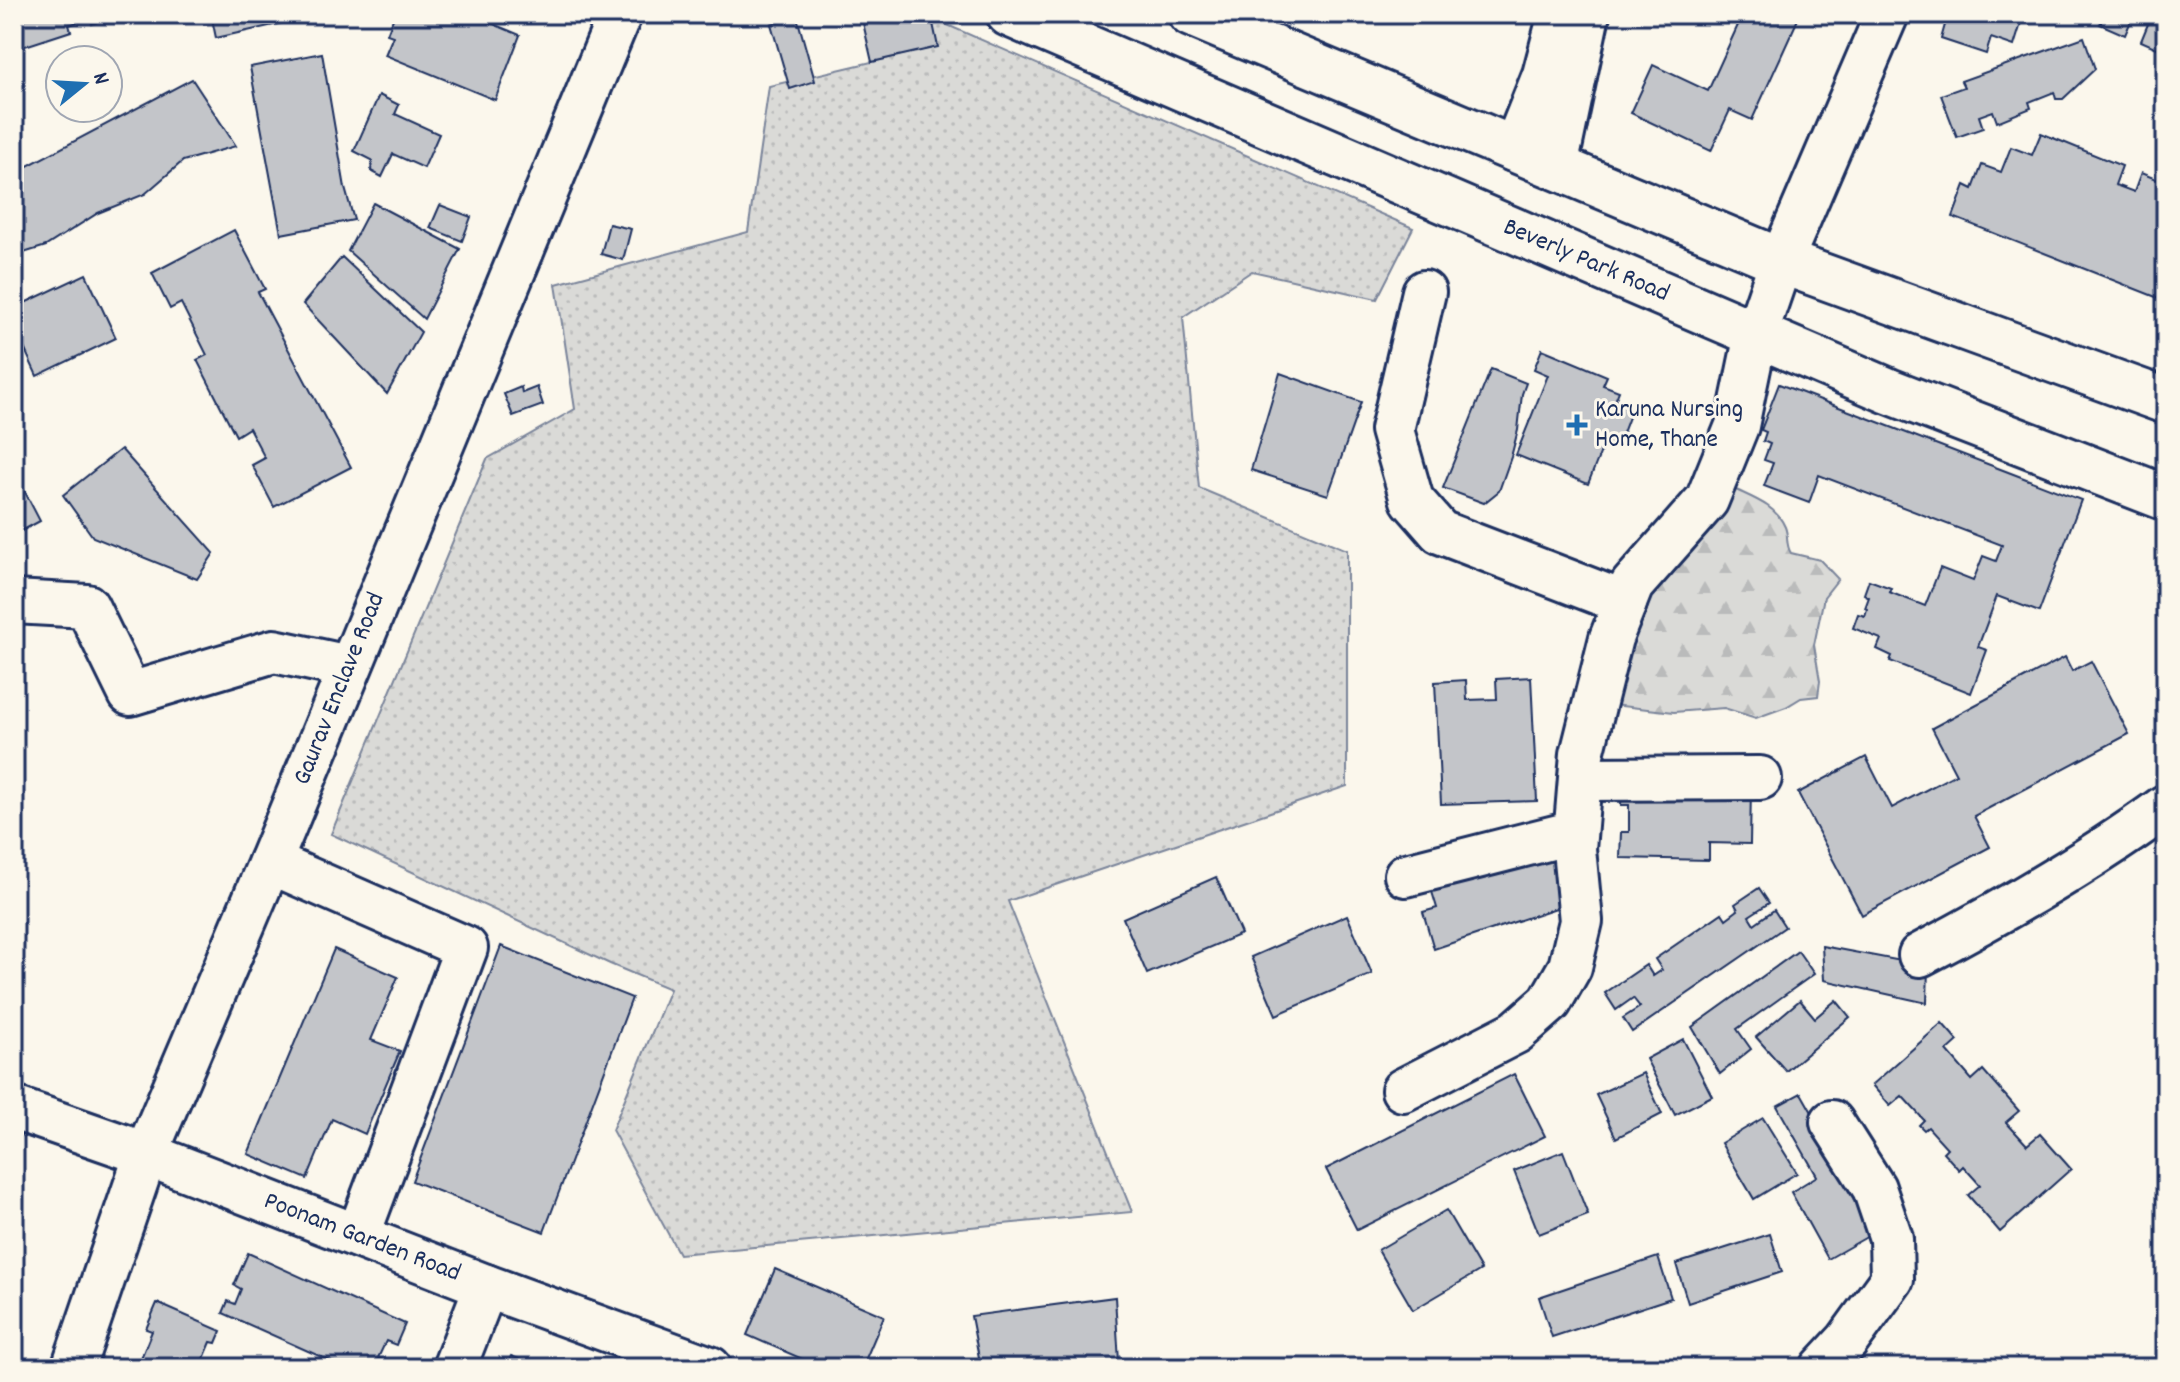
<svg xmlns="http://www.w3.org/2000/svg" width="2180" height="1382" font-family="Dekko,sans-serif">
	<style>
		.grass { fill: url(#grass-dots); stroke: #7a849a; stroke-width: 2 }
		.forest { fill: url(#forest-firs); stroke: #7a849a; stroke-width: 2 }
		.building { fill: #c3c5c9; stroke: #1b2f5e; stroke-width: 2 }
		.lines { fill: none; stroke-linecap: round; stroke-linejoin: round }
		.minor-casing { stroke: #1b2f5e; stroke-width: 48 }
		.major-casing { stroke: #1b2f5e; stroke-width: 50 }
		.minor { stroke: #fbf7ec; stroke-width: 42 }
		.major { stroke: #fbf7ec; stroke-width: 44 }
		.poi-dot { fill: #1f6fb2; stroke: #fbf7ec; stroke-width: 3 }
		.labels { text-anchor: middle; dominant-baseline: central; stroke-width: 6; stroke-linejoin: round; paint-order: stroke }
		.street-label { font-size: 26px; fill: #1b2f5e; stroke: #fbf7ec }
		.poi-label { font-size: 26px; fill: #1b2f5e; stroke: #fbf7ec; text-anchor: start }
	</style>
	<defs>
		<pattern id="grass-dots" width="8" height="8" patternUnits="userSpaceOnUse" patternTransform="scale(2)"><rect width="8" height="8" fill="#dadad7"/><path d="M2 2h.1M6 6h.1" fill="none" stroke="#babbbb" stroke-width="1.8" stroke-linecap="round"/></pattern>
		<pattern id="forest-firs" width="22" height="20" patternUnits="userSpaceOnUse" patternTransform="scale(2)"><rect width="22" height="20" fill="#dadad7"/><path d="M5 1l3.5 6h-7zM16 11l3.5 6h-7z" fill="#babbbb"/></pattern>
	</defs>
	<rect width="100%" height="100%" fill="#fbf7ec"/>
	<filter id="ink" filterUnits="userSpaceOnUse"><feTurbulence type="fractalNoise" baseFrequency=".0125" numOctaves="2"/><feDisplacementMap in="SourceGraphic" scale="16" xChannelSelector="R" yChannelSelector="G"/><feConvolveMatrix kernelMatrix="1 2 1 2 8 2 1 2 1" color-interpolation-filters="sRGB"/></filter>
	<g filter="url(#ink)">
		<path class="grass" d="M929,17L1413,228L1377,299L1252,271L1183,317L1199,488L1347,550V786L1008,901L1132,1212L679,1254L612,1130L670,989L610,964L331,834L487,459L575,409L556,284L748,232L769,86L927,49Z"/>
		<path class="forest" d="M1732,488C1752,498 1776,505 1785,527C1789,537 1785,544 1791,553L1820,560L1838,579L1824,597L1814,645L1820,681L1818,696L1801,698L1786,707L1756,718L1724,708L1674,712L1603,704L1636,603Z"/>
		<g class="building">
			<path d="M14,14H123L92,24L90,18L69,25L71,31L16,49L14,43Z"/>
			<path d="M211,14H322L216,38Z"/>
			<path d="M395,14H477L476,17L520,35L495,100L385,55L393,36L387,34Z"/>
			<path d="M861,14H931L938,47L872,62Z"/>
			<path d="M1743,14H1794L1799,17L1752,120L1730,110L1711,151L1631,113L1653,65L1708,91Z"/>
			<path d="M1948,14L1960,15L2024,14L2014,46L1991,38L1986,54L1941,39Z"/>
			<path d="M2105,14H2134L2125,35L2100,24Z"/>
			<path d="M2152,14H2166V31L2159,49L2141,41Z"/>
			<path d="M797,17L815,81L790,89L771,24Z"/>
			<path d="M2084,37L2095,69L2063,99H2056L2054,92L2029,102L2031,108L1997,122L1993,111L1979,116L1983,128L1957,137L1941,95L1964,87L1961,81Z"/>
			<path d="M322,53L345,188L354,220L281,234L250,67Z"/>
			<path d="M192,79L236,146L183,161L145,194L98,213L46,246L14,256V173Z"/>
			<path d="M379,95L399,105L395,114L439,134L424,168L393,154L382,177L371,171L372,160L354,151Z"/>
			<path d="M2041,133L2122,166L2115,185L2134,192L2141,173L2166,183V301L1953,217L1965,185L1973,189L1982,165L2001,172L2011,147L2032,155Z"/>
			<path d="M373,203L460,249L424,319L348,251Z"/>
			<path d="M440,205L471,217L462,241L430,228Z"/>
			<path d="M609,224L631,229L623,260L601,254Z"/>
			<path d="M234,230L265,289L258,292L351,467L274,507L252,465L265,458L249,428L236,436L197,360L207,355L181,303L170,309L152,273Z"/>
			<path d="M342,257L421,332L387,394L303,304Z"/>
			<path d="M86,274L116,338L37,376L14,326V308Z"/>
			<path d="M1542,349L1607,376L1603,385L1619,391L1615,401L1632,409L1618,446L1605,441L1588,484L1516,455L1548,375L1534,369Z"/>
			<path d="M1491,369L1526,383L1522,394L1518,430L1511,457L1499,491L1484,503L1443,488Z"/>
			<path d="M1280,373L1361,402L1328,495L1251,470Z"/>
			<path d="M1779,384L2081,500L2039,612L1997,596L1978,647L1987,650L1971,693L1890,661L1892,656L1877,649L1881,639L1853,628L1858,614L1865,616L1867,609L1865,608L1869,597L1864,594L1869,580L1891,588L1889,592L1925,606L1940,568L1973,581L1983,556L1996,561L2002,545L1819,475L1809,503L1764,486L1773,463L1764,460L1770,444L1763,441L1766,432L1761,430Z"/>
			<path d="M521,387L522,393L537,387L543,405L513,416L504,394Z"/>
			<path d="M121,449L214,553L197,579L93,537L63,495Z"/>
			<path d="M14,471L40,521L14,535Z"/>
			<path d="M2065,657L2072,671L2091,661L2129,734L1974,816L1990,847L1862,915L1798,793L1866,757L1892,808L1956,774L1932,728Z"/>
			<path d="M1531,677L1537,801L1441,804L1435,682L1466,680L1467,700L1497,699L1496,679Z"/>
			<path d="M1622,779L1751,787L1750,844L1709,843V860L1620,858L1621,832H1629V805H1621Z"/>
			<path d="M1554,844L1574,902L1434,949L1423,912L1437,908L1429,882Z"/>
			<path d="M1216,877L1241,934L1147,974L1123,918Z"/>
			<path d="M1759,888L1769,903L1749,916L1754,924L1774,910L1785,927L1632,1032L1623,1018L1640,1007L1633,998L1616,1010L1605,993L1646,965L1653,976L1662,970L1655,959L1722,913L1726,919L1738,910L1735,904Z"/>
			<path d="M1347,915L1372,974L1276,1015L1251,957Z"/>
			<path d="M501,946L632,998L544,1232L412,1181Z"/>
			<path d="M1822,946L1928,966L1927,1003L1824,980Z"/>
			<path d="M334,949L398,977L371,1040L400,1051L365,1134L332,1119L307,1179L248,1154Z"/>
			<path d="M1798,951L1814,974L1737,1029L1751,1049L1720,1074L1692,1027Z"/>
			<path d="M1800,1000L1815,1018L1836,1000L1850,1017L1786,1071L1756,1037Z"/>
			<path d="M1942,1023L1958,1041L1947,1051L1972,1080L1983,1070L2019,1111L2006,1122L2027,1145L2040,1134L2071,1169L2000,1232L1968,1195L1980,1185L1963,1166L1959,1170L1943,1152L1947,1148L1928,1127L1924,1130L1919,1125L1924,1120L1902,1096L1890,1106L1872,1085Z"/>
			<path d="M1683,1039L1712,1096L1675,1115L1646,1059Z"/>
			<path d="M1643,1073L1662,1114L1616,1138L1596,1095Z"/>
			<path d="M1514,1074L1545,1136L1357,1230L1326,1169Z"/>
			<path d="M1801,1093L1879,1230L1828,1259L1791,1192L1817,1176L1777,1106Z"/>
			<path d="M1763,1118L1797,1173L1754,1199L1721,1143Z"/>
			<path d="M1563,1151L1588,1215L1539,1234L1514,1171Z"/>
			<path d="M1446,1210L1481,1270L1413,1310L1378,1250Z"/>
			<path d="M1770,1234L1782,1272L1688,1303L1676,1264Z"/>
			<path d="M248,1253L405,1324L396,1345L386,1341L378,1358L393,1364L391,1368H346L223,1313L228,1301L235,1304L241,1289L234,1285Z"/>
			<path d="M1658,1257L1671,1298L1552,1337L1539,1297Z"/>
			<path d="M775,1269L884,1316L862,1368H823L747,1335Z"/>
			<path d="M1115,1297L1119,1362L1077,1368H981L971,1316Z"/>
			<path d="M157,1303L221,1331L216,1343L211,1342L200,1368H137L152,1331L146,1329Z"/>
			<path d="M511,1356L542,1368H506Z"/>
		</g>
		<g class="lines">
			<g class="minor-casing">
				<g id="minor">
					<path d="M1514,150L1544,75L1560,14"/>
					<path d="M1556,167L1588,14"/>
					<path d="M1424,292L1392,430L1412,500L1440,532L1625,603"/>
					<path d="M14,602L87,606L130,694L274,651L349,667"/>
					<path d="M1580,779L1760,778"/>
					<path d="M270,862L466,948L358,1236"/>
					<path d="M1406,875L1575,832"/>
					<path d="M1920,955C2006,910 2088,863 2166,806"/>
					<path d="M1403,1090L1516,1032L1550,1002L1570,967L1581,921L1574,849L1582,754L1611,638L1632,585L1707,500L1737,426L1756,334L1781,261L1887,14"/>
					<path d="M14,1108L146,1154L486,1286L710,1368"/>
					<path d="M73,1368L146,1154L270,862L620,14"/>
					<path d="M454,1368L486,1286"/>
					<path d="M1822,1368L1847,1341L1892,1279L1891,1238L1874,1188L1832,1122"/>
				</g>
			</g>
			<g class="major-casing">
				<g id="major">
					<path d="M1009,14L1889,391L2166,498"/>
					<path d="M1191,14L1781,261L2166,401"/>
				</g>
			</g>
			<use href="#minor" class="minor"/>
			<use href="#major" class="major"/>
		</g>
	</g>
	<path class="poi-dot" d="M1573 413h8v8h8v8h-8v8h-8v-8h-8v-8h8z"/>
	<g class="labels">
		<g class="street-label">
			<text transform="translate(1586 261) rotate(23)">Beverly Park Road</text>
			<text transform="translate(340 689) rotate(-68)">Gaurav Enclave Road</text>
			<text transform="translate(362 1238) rotate(21)">Poonam Garden Road</text>
		</g>
		<g class="poi-label">
			<text x="1595" y="410">Karuna Nursing<tspan x="1595" dy="30">Home, Thane</tspan></text>
		</g>
	</g>
	<rect width="2180" height="1382" fill="none" stroke="#fbf7ec" stroke-width="48"/>
	<rect x="24" y="24" width="2132" height="1334" fill="none" stroke="#1b2f5e" stroke-width="3" filter="url(#ink)"/>
	<g transform="translate(84 84) rotate(72)"><circle r="38" fill="#fbf7ec" stroke="#a1a7b3" stroke-width="2"/>
	<path d="M0-6L14 30L0 20L-14 30Z" fill="#1f6fb2"/>
	<text y="-12" font-size="22" font-weight="bold" text-anchor="middle" fill="#1b2f5e">N</text>
	</g>
</svg>
